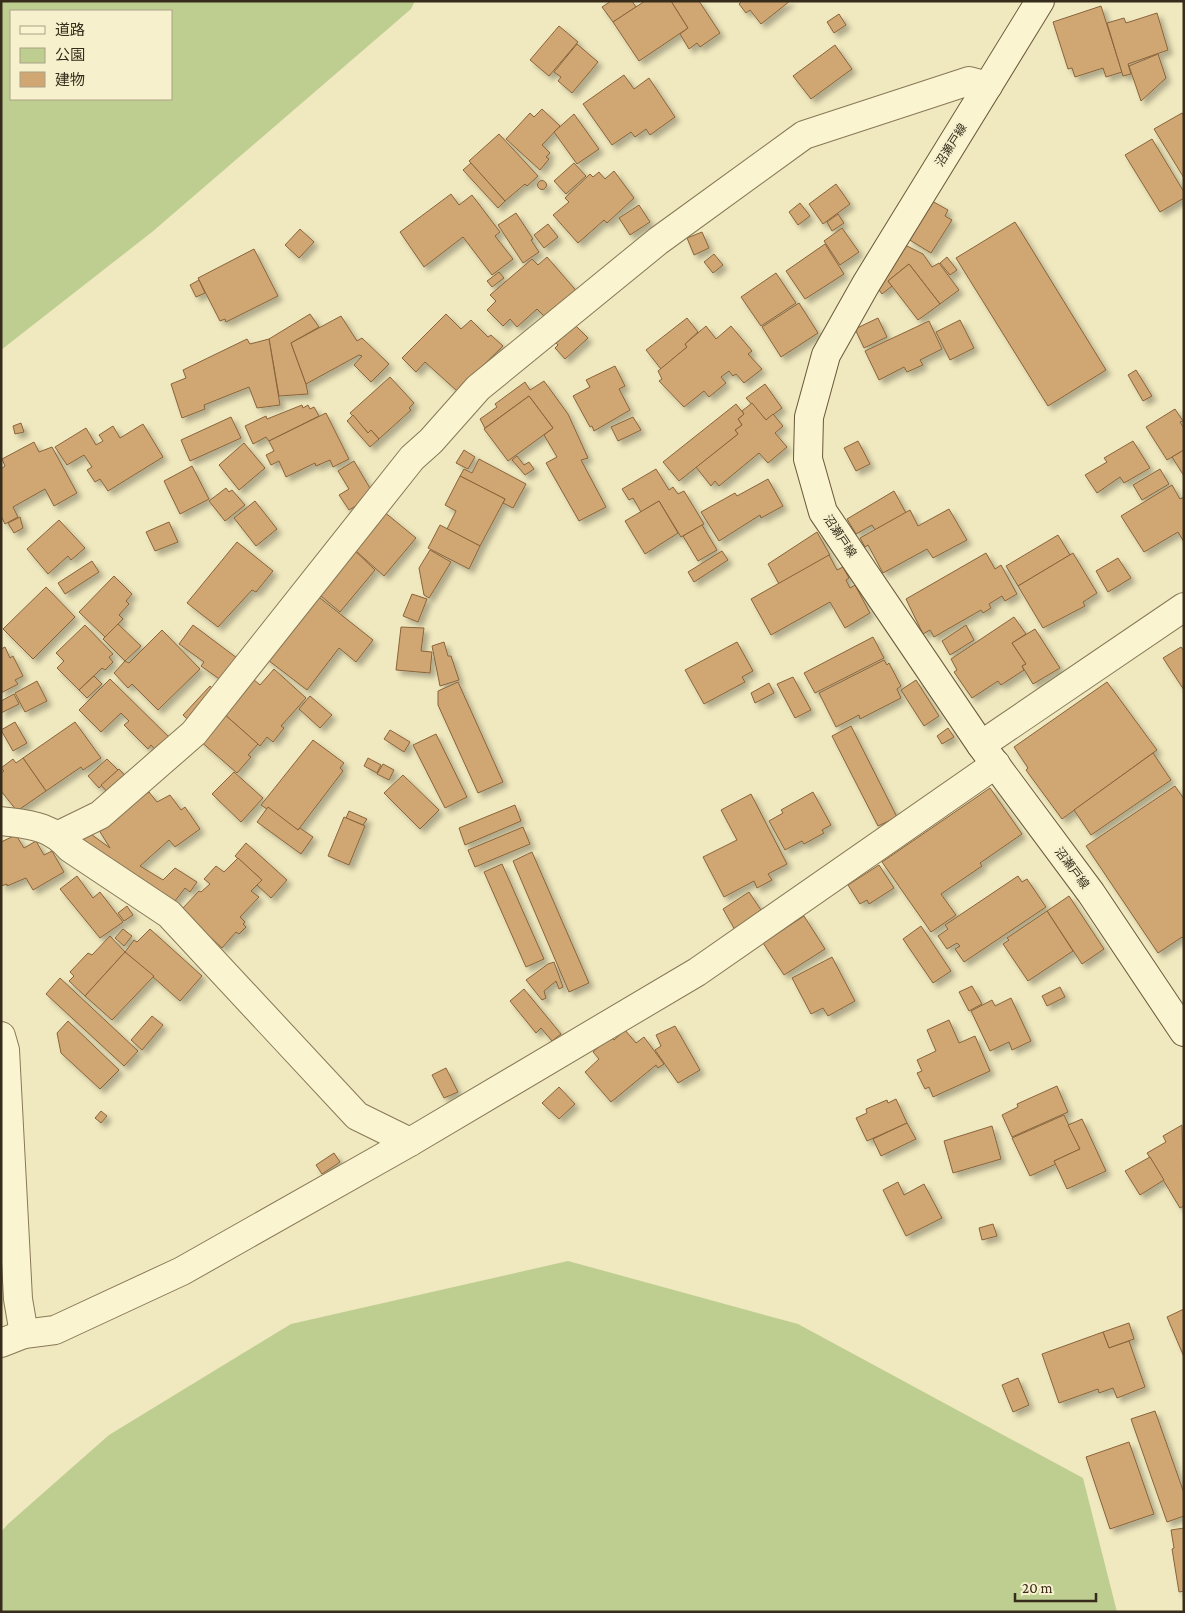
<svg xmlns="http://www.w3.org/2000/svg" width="1185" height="1613" font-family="'Crimson Pro','Noto Sans JP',serif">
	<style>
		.green { fill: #bece91; fill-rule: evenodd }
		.building { fill: #d0a672; stroke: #89643b; filter: url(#shadow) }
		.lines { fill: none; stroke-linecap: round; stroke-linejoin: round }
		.street-casing { stroke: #887856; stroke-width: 30 }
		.secondary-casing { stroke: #6a5839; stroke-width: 30 }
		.street { stroke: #faf4d1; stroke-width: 28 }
		.secondary { stroke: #faf4d1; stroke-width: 28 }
		.labels { text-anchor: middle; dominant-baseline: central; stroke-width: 4.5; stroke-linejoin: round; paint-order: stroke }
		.street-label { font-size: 12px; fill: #372c1b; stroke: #f7f0cd }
	</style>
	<defs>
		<filter id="shadow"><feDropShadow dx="4.5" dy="4.5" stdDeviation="2.5" flood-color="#0004"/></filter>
	</defs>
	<rect width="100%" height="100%" fill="#f0e8be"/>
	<g class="green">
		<path d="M1,1H415L411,9L152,232L1,350ZM11,11H171V99H11Z"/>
		<path d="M568,1261L798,1324L1083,1478L1117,1612H1V1532L8,1524L109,1435L291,1324Z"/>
	</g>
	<g class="building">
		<path d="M611,1H632L636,7L613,22L602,7Z"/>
		<path d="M645,1H671L688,28L639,61L613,22Z"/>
		<path d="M671,1H699L720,33L700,47L697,43L689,49L680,34L688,28Z"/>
		<path d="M742,1H790L761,24L750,10L746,13L739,4Z"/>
		<path d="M1101,6L1122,72L1106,77L1103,68L1075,77L1072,68L1068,69L1053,22Z"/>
		<path d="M1157,13L1168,50L1128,64L1131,74L1123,76L1107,23L1124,18L1126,23Z"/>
		<path d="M839,14L846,25L834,33L827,22Z"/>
		<path d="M559,26L578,42L549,76L530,60Z"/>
		<path d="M577,44L598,62L572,93L558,81L561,77L554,72Z"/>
		<path d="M835,45L852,69L811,99L793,76Z"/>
		<path d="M1158,54L1166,78L1141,101L1129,66Z"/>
		<path d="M624,75L634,89L649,78L675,117L650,135L646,129L635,137L631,132L612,145L583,104Z"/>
		<path d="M542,109L560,126L542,145L550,153L546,157L549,159L540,170L506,139L530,113L534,117Z"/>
		<path d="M1182,113L1184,116V178L1154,129Z"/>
		<path d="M574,114L599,149L577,164L554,132Z"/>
		<path d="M499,134L538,176L527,186L525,184L505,201L469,161Z"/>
		<path d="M1152,139L1184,192V198L1160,212L1125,155Z"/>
		<path d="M471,163L505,201L498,208L463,170Z"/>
		<path d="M574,163L586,176L566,194L554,181Z"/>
		<path d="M614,171L634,198L607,223L604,220L578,243L553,215L569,202L565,198L590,174L593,177L599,172L605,179Z"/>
		<circle cx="542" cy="185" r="4.5"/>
		<path d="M836,184L850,204L823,224L809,204Z"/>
		<path d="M451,194L459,205L472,195L500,232L495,236L513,259L492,275L463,237L424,267L400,232Z"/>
		<path d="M932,201L948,210L945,216L952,220L931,253L908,239Z"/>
		<path d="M800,203L810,216L798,225L789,212Z"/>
		<path d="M639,205L650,222L630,235L619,218Z"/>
		<path d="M516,213L533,239L531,240L539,252L523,263L498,225Z"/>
		<path d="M838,214L844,223L832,231L827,222Z"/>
		<path d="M1015,222L1106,370L1048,406L956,258Z"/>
		<path d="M548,224L558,237L544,248L534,235Z"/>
		<path d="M842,228L859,252L840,265L824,241Z"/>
		<path d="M300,229L314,242L299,258L285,245Z"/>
		<path d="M702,232L709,248L694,255L687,238Z"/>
		<path d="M825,244L844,274L805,299L786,271Z"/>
		<path d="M903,244L923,254L932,267L939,263L959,290L940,304L909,264L888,281L892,286L882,294L876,286Z"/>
		<path d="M254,249L278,296L226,322L225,319L220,321L198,278Z"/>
		<path d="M714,254L723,265L713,273L704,262Z"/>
		<path d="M547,257L580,295L546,318L537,309L517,327L510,319L503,326L487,310L496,301L490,295L532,259L538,265Z"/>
		<path d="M947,257L957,270L950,275L940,263Z"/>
		<path d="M909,264L940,304L918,320L888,281Z"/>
		<path d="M499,272L504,278L492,287L487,281Z"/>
		<path d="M776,273L796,303L761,326L741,297Z"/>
		<path d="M199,280L205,293L196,297L190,285Z"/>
		<path d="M799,303L818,333L781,357L762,327Z"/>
		<path d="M310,314L319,327L291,343L306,384L308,394L279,396L269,339Z"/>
		<path d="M446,314L461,329L471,320L488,337L491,335L503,346L457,391L425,362L416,372L402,358Z"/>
		<path d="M341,316L357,341L362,338L389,364L371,382L354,365L362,356L359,355L306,384L291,343Z"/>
		<path d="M687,318L698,332L685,344L687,347L661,369L646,350Z"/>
		<path d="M878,318L887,337L864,348L855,329Z"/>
		<path d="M960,320L974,348L950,360L936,332Z"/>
		<path d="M929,321L942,349L920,360L923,365L907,372L904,367L879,380L865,351Z"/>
		<path d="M576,326L588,338L565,359L555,348L558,345L556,343Z"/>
		<path d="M706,326L716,339L731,326L752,351L748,354L762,369L744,383L736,374L733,376L729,371L721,377L726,383L709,397L704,391L684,407L659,381L662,379L658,371L687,347L685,344Z"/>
		<path d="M247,339L250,344L269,339L280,405L257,408L249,387L204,405L205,409L182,418L171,384L186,378L183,370Z"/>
		<path d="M615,366L625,386L619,389L630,410L594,431L592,426L590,427L573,396L590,387L586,380Z"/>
		<path d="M1136,370L1152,396L1143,401L1128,375Z"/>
		<path d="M390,377L414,403L409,408L411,410L379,439L371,430L368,433L350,413Z"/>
		<path d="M544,381L568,414L588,458L581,460L606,507L579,521L546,463L557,457L544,435L553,428L529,396L485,428L480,419L497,407L495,404L525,382L530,390Z"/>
		<path d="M765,384L782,408L766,420L746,398Z"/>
		<path d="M529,396L553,428L508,461L484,429Z"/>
		<path d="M752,403L766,420L773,414L783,426L775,433L787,447L768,463L759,453L719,486L715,481L711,486L696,467L738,434L735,430L742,425L738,419L744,414L742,411Z"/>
		<path d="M736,404L744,414L738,419L742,425L735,430L738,434L679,481L663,462Z"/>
		<path d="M302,405L303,408L308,405L310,409L314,407L319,416L269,441L266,437L253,444L245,426L266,416L267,419Z"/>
		<path d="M1175,409L1183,421L1180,422L1184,428V450L1167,460L1146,427Z"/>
		<path d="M326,413L349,459L333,467L330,460L316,466L315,463L286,477L279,461L271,465L266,455L274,451L269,441Z"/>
		<path d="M353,415L368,433L371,430L379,439L370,447L347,421Z"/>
		<path d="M231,417L241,438L190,461L181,440Z"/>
		<path d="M633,417L641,430L618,441L611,427Z"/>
		<path d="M21,423L24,432L15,434L13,426Z"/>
		<path d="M143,424L163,457L108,491L100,479L95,482L87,470L92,467L84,455L67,465L55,447L86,428L96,445L103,441L99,435L113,426L120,438Z"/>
		<path d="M858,441L870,464L856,471L844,448Z"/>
		<path d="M1133,441L1150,468L1124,483L1120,477L1097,493L1085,475L1107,462L1104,458Z"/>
		<path d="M34,442L39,452L52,447L77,493L54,506L45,489L13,507L18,517L5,524L1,516V469L5,466L2,459Z"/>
		<path d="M244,443L265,468L239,490L219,465Z"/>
		<path d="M464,450L475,457L468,469L456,463Z"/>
		<path d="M1184,450V476L1172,457Z"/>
		<path d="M517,456L524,465L529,462L534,469L525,475L512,460Z"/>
		<path d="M479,459L526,484L513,508L503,503L505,499L460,476L464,469L472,473Z"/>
		<path d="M354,461L374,495L349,510L339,495L349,489L338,471Z"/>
		<path d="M192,466L209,499L180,514L164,481Z"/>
		<path d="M656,469L669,490L673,487L678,494L684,491L704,524L681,537L659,501L641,512L633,498L629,500L622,489Z"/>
		<path d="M1160,469L1169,484L1142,500L1133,485Z"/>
		<path d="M460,476L505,499L480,546L447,529L456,511L445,505Z"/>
		<path d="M768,479L783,506L761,518L760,515L719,541L701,512L735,493L737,496Z"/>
		<path d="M1172,485L1180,499L1184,497V542L1178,532L1144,552L1121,516Z"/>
		<path d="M226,488L229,492L232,490L245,505L225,521L209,501Z"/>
		<path d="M894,491L906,513L875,530L872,525L856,534L847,519Z"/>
		<path d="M255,501L277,529L256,546L234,518Z"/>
		<path d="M659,501L678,533L645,554L625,521Z"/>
		<path d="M949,509L967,540L933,558L927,549L883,573L868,545L865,547L860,538L910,510L918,526Z"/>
		<path d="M383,511L416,538L384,576L347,543Z"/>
		<path d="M20,517L23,528L14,533L8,523Z"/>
		<path d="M59,520L85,548L71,560L68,556L48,574L27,549Z"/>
		<path d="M169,522L178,542L155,551L146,532Z"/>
		<path d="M440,525L480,546L469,569L428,548Z"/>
		<path d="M702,525L717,550L698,561L683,536Z"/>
		<path d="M817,532L830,555L779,584L768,564Z"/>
		<path d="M1058,535L1070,555L1018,586L1006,566Z"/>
		<path d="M237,542L273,571L256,592L252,590L218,627L187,603Z"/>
		<path d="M347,543L375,570L340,612L308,585Z"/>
		<path d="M430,550L451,562L429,598L424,595L419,568Z"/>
		<path d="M722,551L728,560L694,582L688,572Z"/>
		<path d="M986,553L995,569L1001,565L1017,594L1005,601L1002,596L989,604L991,608L983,613L981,610L934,637L930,630L923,634L906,599Z"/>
		<path d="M1073,553L1097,593L1083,602L1085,606L1043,628L1018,586Z"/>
		<path d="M829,555L837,570L843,567L849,578L846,580L850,588L855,585L870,613L845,628L830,602L771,635L751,599Z"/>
		<path d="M1118,558L1131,578L1108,592L1096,571Z"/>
		<path d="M92,561L99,572L65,594L58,583Z"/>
		<path d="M114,576L132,594L126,601L129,604L119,615L123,619L105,637L79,612Z"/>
		<path d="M46,587L75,617L33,659L3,629Z"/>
		<path d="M310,590L373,640L356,662L339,648L307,690L264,657Z"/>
		<path d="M412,594L427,599L418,622L403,616Z"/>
		<path d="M1014,617L1026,634L1012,643L1026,664L1022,666L1024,670L1001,685L998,681L972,698L954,672L957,670L951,659Z"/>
		<path d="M118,624L141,646L125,661L103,639Z"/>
		<path d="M85,625L113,654L109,657L113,662L105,670L102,668L79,690L57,668L64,661L56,653Z"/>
		<path d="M193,625L241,661L225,683L201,666L204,662L179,644Z"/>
		<path d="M966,625L974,640L950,655L942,641Z"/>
		<path d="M401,627L424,628L421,651L432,652L430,673L396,670Z"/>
		<path d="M1035,629L1060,668L1033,684L1022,666L1026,664L1012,643Z"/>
		<path d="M162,630L200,669L158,710L132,684L128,688L114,673L125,661L129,663Z"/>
		<path d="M873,637L884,658L815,693L804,673Z"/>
		<path d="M444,642L448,656H451L459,680L440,686L432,646Z"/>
		<path d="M737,642L753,671L742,677L745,682L704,704L685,670Z"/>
		<path d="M5,647L10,658L13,656L23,676L15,680L18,684L1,693V649Z"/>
		<path d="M1181,647L1184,651V690L1163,658Z"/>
		<path d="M884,660L887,665L889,663L901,686L897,689L901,698L860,719L859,715L836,727L819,693Z"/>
		<path d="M274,669L306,698L281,726L284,728L273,742L267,737L260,746L223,713L253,679L260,685Z"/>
		<path d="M94,676L102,684L87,698L79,690Z"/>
		<path d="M793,677L811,710L795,718L777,684Z"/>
		<path d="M110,679L177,745L160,755L151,745L148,749L124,725L129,721L121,713L101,732L79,710Z"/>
		<path d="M916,680L939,716L924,726L901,690Z"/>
		<path d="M37,681L47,701L25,712L15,693Z"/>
		<path d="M458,682L503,782L478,793L438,705V691Z"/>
		<path d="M1107,682L1157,750L1062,819L1026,770L1028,768L1014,747Z"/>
		<path d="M769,683L774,693L755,703L751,693Z"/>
		<path d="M210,686L219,695L192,724L183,715Z"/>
		<path d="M14,694L19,704L1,713V701Z"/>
		<path d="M310,696L332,715L320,728L299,709Z"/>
		<path d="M223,713L258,744L248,755L251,757L237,773L199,740Z"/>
		<path d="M15,722L27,743L13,751L1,730Z"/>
		<path d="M75,722L101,758L83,770L81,767L46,791L23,758Z"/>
		<path d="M851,726L897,817L878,826L832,736Z"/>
		<path d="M948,728L954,737L942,744L937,736Z"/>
		<path d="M390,730L410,742L404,752L384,739Z"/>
		<path d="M436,734L467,797L445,808L413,745Z"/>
		<path d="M313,740L344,763L340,768L343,771L298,830L261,805Z"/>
		<path d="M1153,753L1171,780L1091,835L1074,810Z"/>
		<path d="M23,758L46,791L17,811L1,791V773L4,771L1,768L13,759L16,763Z"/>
		<path d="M368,758L381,765L377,773L364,766Z"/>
		<path d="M107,759L118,770L99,788L88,776Z"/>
		<path d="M383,764L394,770L389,780L377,774Z"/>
		<path d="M119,769L133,784L115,801L101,785Z"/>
		<path d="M234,772L263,798L241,822L212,794Z"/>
		<path d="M403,775L439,810L420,829L384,793Z"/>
		<path d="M1175,786L1184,799V939L1182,937L1158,953L1086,846Z"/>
		<path d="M990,788L1022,834L980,863L982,866L941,894L956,915L931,932L882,862Z"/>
		<path d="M149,792L157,802L170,795L181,810L185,807L200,829L175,847L169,840L140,866L163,880L175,868L197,882L190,892L185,888L168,910L75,839L88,832L110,848L97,827Z"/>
		<path d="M813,792L831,825L822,830L824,833L804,844L802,841L785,850L769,821L783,813L781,810Z"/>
		<path d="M751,794L787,864L768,874L772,880L757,888L754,881L724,897L703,857L737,840L721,810Z"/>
		<path d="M515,805L521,821L465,845L459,828Z"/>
		<path d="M268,807L298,830L300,828L313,837L301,854L257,822Z"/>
		<path d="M349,811L367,819L363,825L346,818Z"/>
		<path d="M344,817L365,826L349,865L328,856Z"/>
		<path d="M523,827L530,844L475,867L468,850Z"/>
		<path d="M16,835L24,848L36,841L44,855L52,851L64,872L33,890L26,878L7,886V884L1,886V842Z"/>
		<path d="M246,843L287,880L271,898L257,885L262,880L235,856Z"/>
		<path d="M532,852L589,983L569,992L513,861Z"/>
		<path d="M238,858L262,880L251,891L259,897L240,917L245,922L243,924L246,927L239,934L236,932L222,948L181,910L199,891L201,892L210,884L204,879L216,866L224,872Z"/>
		<path d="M502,864L544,959L526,967L484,872Z"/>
		<path d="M879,865L894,888L869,904L867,900L860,904L848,885Z"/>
		<path d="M77,876L93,898L100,892L123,922L100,938L60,889Z"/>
		<path d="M1018,876L1022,882L1027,879L1046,907L964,962L955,949L960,946L957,943L947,949L938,936L948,929L945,925Z"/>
		<path d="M749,892L763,913L735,930L723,909Z"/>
		<path d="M1069,896L1104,949L1082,964L1047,911Z"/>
		<path d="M127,906L133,915L124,921L118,913Z"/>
		<path d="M1047,911L1073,951L1028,981L1003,944L1009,940L1007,938Z"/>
		<path d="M804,916L825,949L784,975L763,943Z"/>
		<path d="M921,926L951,971L933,983L903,939Z"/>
		<path d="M123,929L132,936L124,946L115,938Z"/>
		<path d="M150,929L202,976L180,1001L125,952L134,940L137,942Z"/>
		<path d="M110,936L125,952L85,996L69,981L74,976L70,972L88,953L92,955Z"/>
		<path d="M125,952L154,976L112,1020L85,996Z"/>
		<path d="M832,957L855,1001L828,1016L823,1008L811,1014L792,978Z"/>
		<path d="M554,962L563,987L559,989L556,981L544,991L546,998L542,1000L526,980L548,964Z"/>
		<path d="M60,978L138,1051L124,1066L46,994Z"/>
		<path d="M972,986L982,1004L969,1011L959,992Z"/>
		<path d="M1060,987L1065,997L1047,1006L1042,996Z"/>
		<path d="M524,989L561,1034L552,1041L541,1028L536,1033L510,1001Z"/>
		<path d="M1011,998L1031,1041L1012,1050L1009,1042L990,1051L971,1011L992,1000L995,1006Z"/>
		<path d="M152,1016L163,1025L142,1050L131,1040Z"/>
		<path d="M949,1020L959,1043L975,1036L990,1071L933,1097L929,1087L925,1089L917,1073L922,1071L917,1060L936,1051L927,1030Z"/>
		<path d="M68,1021L119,1070L100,1089L61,1053L57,1033Z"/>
		<path d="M675,1026L700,1070L678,1083L655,1050L661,1046L656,1035Z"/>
		<path d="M625,1030L636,1043L644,1037L664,1064L658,1068L656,1065L611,1102L585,1072L599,1059L593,1052L611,1036L614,1040Z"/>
		<path d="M446,1068L458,1092L444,1098L432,1075Z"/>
		<path d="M1057,1086L1068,1112L1012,1137L1002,1115L1018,1107L1017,1104Z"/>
		<path d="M559,1087L575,1104L559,1119L542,1103Z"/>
		<path d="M896,1099L907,1123L867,1141L856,1118L867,1113L866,1109L887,1100L888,1103Z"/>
		<path d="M101,1111L107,1116L101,1123L95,1118Z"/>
		<path d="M1064,1115L1080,1149L1054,1161L1056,1164L1030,1176L1012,1138Z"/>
		<path d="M1082,1119L1106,1171L1067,1189L1054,1161L1080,1149L1068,1125Z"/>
		<path d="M907,1123L916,1139L881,1156L873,1139Z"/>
		<path d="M1182,1125L1184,1206L1180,1208L1147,1153L1166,1142L1163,1136Z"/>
		<path d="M992,1126L1001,1159L953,1173L944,1141Z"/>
		<path d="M334,1153L340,1162L322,1174L316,1165Z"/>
		<path d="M1150,1157L1164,1180L1140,1195L1125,1171Z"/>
		<path d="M898,1182L904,1195L924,1184L942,1218L906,1236L883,1190Z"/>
		<path d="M993,1224L997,1236L982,1240L979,1228Z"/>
		<path d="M1184,1309V1357L1167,1317Z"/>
		<path d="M1129,1323L1134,1339L1109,1348L1103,1332Z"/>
		<path d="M1103,1332L1109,1348L1129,1341L1145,1387L1117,1398L1113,1388L1099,1393L1098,1389L1059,1403L1042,1354Z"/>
		<path d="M1018,1378L1029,1405L1013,1412L1002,1385Z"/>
		<path d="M1155,1411L1184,1493V1516L1167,1522L1131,1419Z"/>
		<path d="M1129,1442L1154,1514L1110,1529L1086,1457Z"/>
		<path d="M1184,1528V1591L1179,1592L1172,1549L1174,1548L1171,1530Z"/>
	</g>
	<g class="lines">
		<g class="street-casing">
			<g id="street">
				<path d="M981,745L1184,607"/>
				<path d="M1,821C30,825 50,825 70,848L169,914L357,1116L410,1142"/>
				<path d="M59,835L100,815L194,733L412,458L431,441L478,388L658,241L804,135L969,81L988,86"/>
				<path d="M1,1036L5,1050L18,1299L24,1334"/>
				<path d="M1,1343L24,1334L55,1330L182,1271L410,1142L697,972L996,764"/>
			</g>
		</g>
		<g class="secondary-casing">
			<path id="secondary" d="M1040,1L866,284L826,355L809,417L808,459L823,512L981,745L1091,893L1184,1032"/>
		</g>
		<use href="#street" class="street"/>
		<use href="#secondary" class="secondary"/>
	</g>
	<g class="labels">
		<g class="street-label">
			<text transform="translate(951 145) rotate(-58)">沼瀬戸線</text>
			<text transform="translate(840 536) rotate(56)">沼瀬戸線</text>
			<text transform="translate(1072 868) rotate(53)">沼瀬戸線</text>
		</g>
	</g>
	<rect width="1185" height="1613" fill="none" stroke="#372c1b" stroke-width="5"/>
	<rect x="10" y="10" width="162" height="90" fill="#f7f0cd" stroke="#aaa286"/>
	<rect x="20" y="26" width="25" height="8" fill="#faf4d1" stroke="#aaa286"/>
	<text x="55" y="35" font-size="15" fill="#372c1b">道路</text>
	<rect x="20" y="48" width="25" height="15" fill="#bece91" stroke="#aaa286"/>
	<text x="55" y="60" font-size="15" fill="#372c1b">公園</text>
	<rect x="20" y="72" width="25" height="15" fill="#d0a672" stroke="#aaa286"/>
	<text x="55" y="85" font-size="15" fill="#372c1b">建物</text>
	<path d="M1015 1593v8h81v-8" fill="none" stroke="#372c1b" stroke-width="2.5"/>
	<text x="1022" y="1593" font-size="15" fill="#372c1b" stroke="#f7f0cd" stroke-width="4" paint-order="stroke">20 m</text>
</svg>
